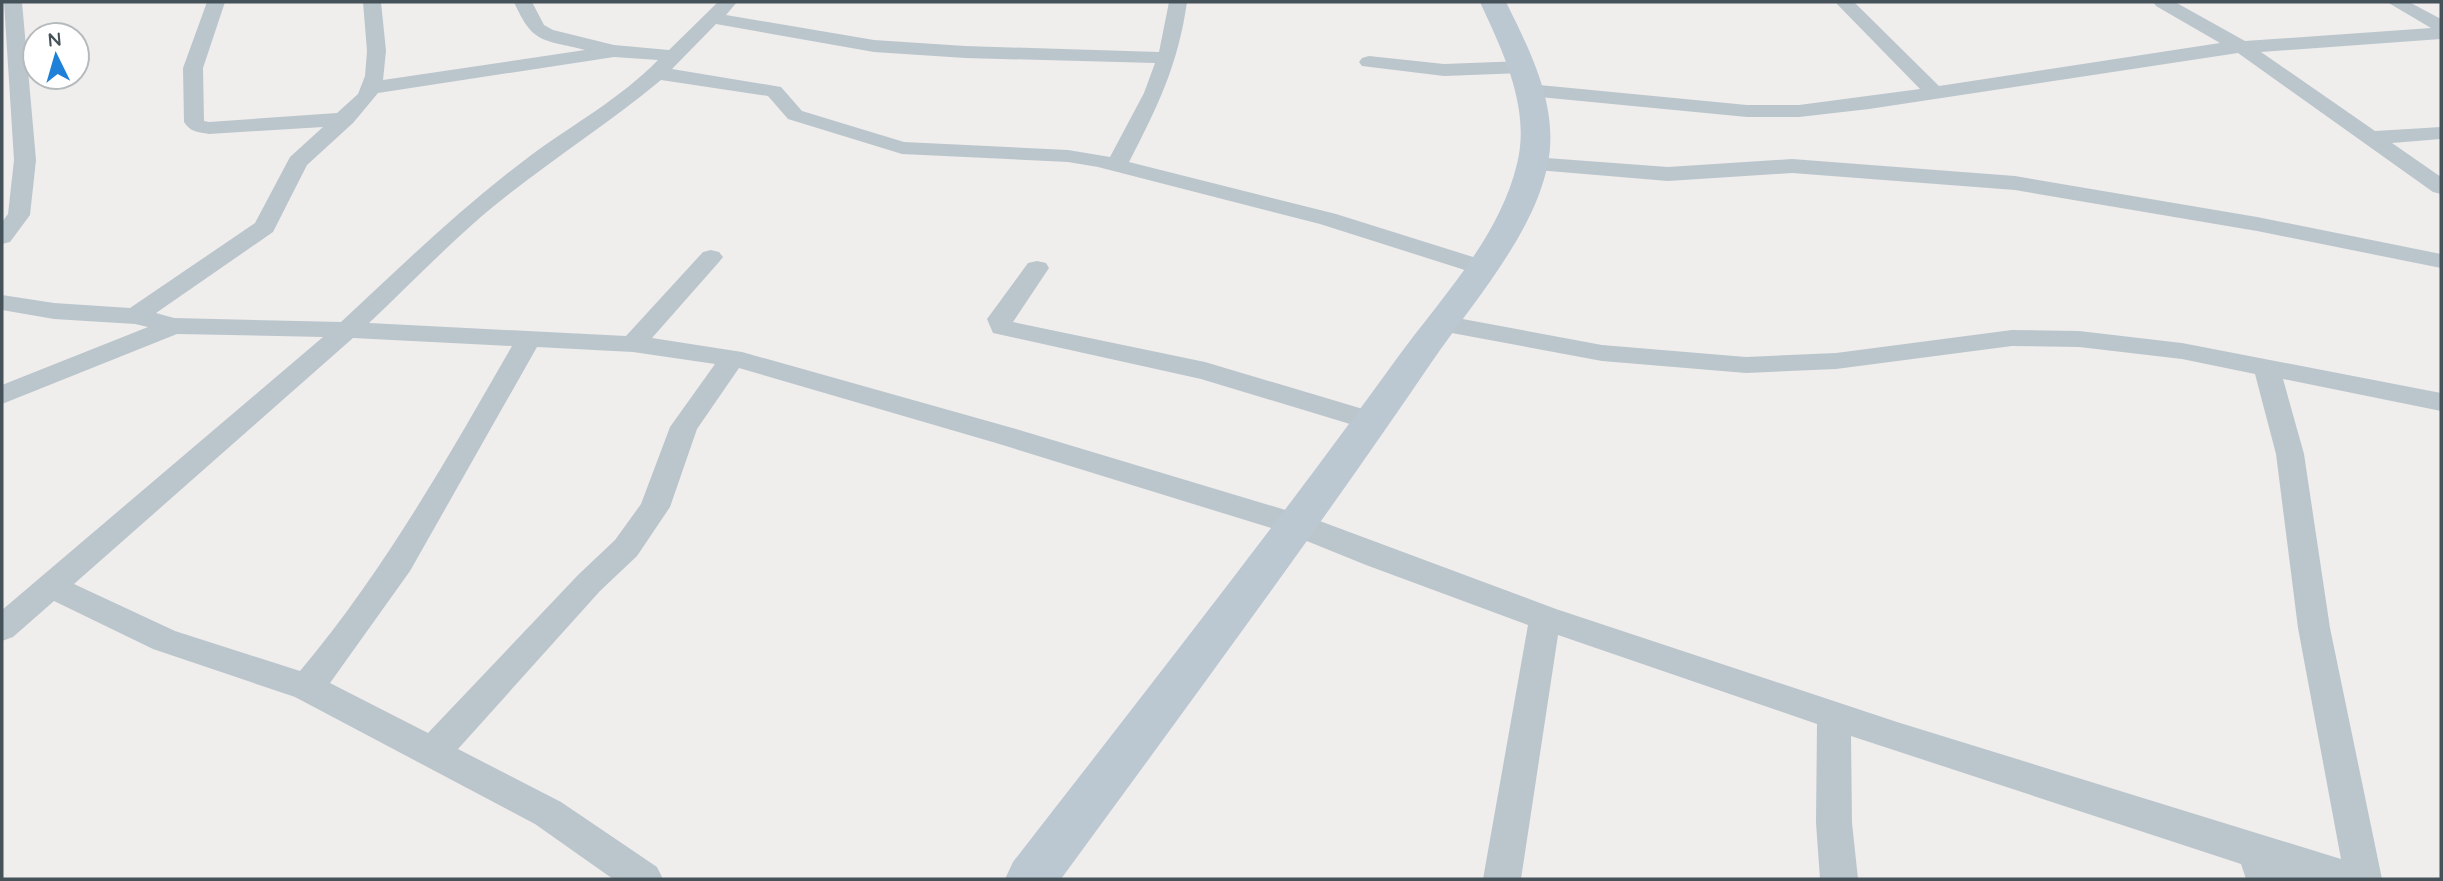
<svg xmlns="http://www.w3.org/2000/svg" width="2443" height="881" font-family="Quicksand,sans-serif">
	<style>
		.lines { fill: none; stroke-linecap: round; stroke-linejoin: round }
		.street { fill: #bbc6cc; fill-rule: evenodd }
		.secondary { fill: #bbc7d1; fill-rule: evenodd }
	</style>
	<rect width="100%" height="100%" fill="#f0eded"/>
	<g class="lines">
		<g class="street">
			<path d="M4,2H22L36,160L30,215L10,242L2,244V222L8,214L14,160Z"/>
			<path d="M207,2H225L203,68L204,121L209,122L337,113L358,94L365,76L367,51L363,2H381L386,51L383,80L585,50C543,39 533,45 514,2H532L544,25L553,30L614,45L669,50L718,2H737L726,15L874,40L965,46L1159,52L1169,2H1187C1178,65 1158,106 1129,162L1336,214L1489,262L1492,267L1489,272L1480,274L1471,272L1320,224L1098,167L1068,162L902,154L788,119L768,96L661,80C601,130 533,171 474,223C438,255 404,290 369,323L626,336L703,252L711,250L719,252L723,257L719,262L652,338L742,352L1016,429L1309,517L1556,609L1897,722L2341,859L2298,628L2276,454L2255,374L2182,359L2079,347L2012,346L1836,369L1746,373L1602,361L1441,331L1432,329L1428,323L1432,317L1441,315L1602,345L1746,357L1836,353L2012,330L2079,331L2182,343L2441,393V411L2283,379L2304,454L2330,628L2382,879H2246L2241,864L1851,736L1852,823L1858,879H1820L1816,823L1817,724L1558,635L1521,879H1483L1528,625L1366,565L1287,533L996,443L739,368L697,429L670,507L637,556L600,591L458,749L561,802L657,867L663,879H613L535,824L295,697L153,649L54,601L13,637L2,641V610L323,337L177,334L2,404V385L148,327L135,324L54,319L2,310V295L54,303L130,308L255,223L290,157L323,127L209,134C198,132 190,132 184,122L183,68ZM716,24L874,52L965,58L1155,63L1144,93L1110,157L1068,150L904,142L802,111L781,87L672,69ZM614,57L658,60C620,99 573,124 530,156C462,207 402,265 341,322L174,318L156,313L273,232L307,165L353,123L378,93ZM353,338L512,346C447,459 384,571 300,671L175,631L74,584ZM537,347L633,352L715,364L670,427L641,504L615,540L578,575L428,733L330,683L410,571Z"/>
			<path d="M1835,2H1854L1939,86L2220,43L2156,6L2153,2H2175L2245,41L2431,28L2387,2H2409L2441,19V39L2261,52L2375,131L2441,127V139L2392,143L2441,177V194L2433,192L2238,53L1869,109L1799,117H1747L1529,96L1522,94L1519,90L1522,86L1529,84L1747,105H1799L1920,89Z"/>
			<path d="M1369,56L1444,64L1523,61L1533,67L1523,73L1444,76L1362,66L1359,62L1362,58Z"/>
			<path d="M1533,157L1668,167L1792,159L2015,176L2257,217L2441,254V268L2257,231L2015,190L1792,173L1668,181L1525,169L1522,164L1525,159Z"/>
			<path d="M1037,261L1046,263L1049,268L1013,322L1205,362L1383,415L1387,422L1383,429L1373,431L1201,379L993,333L987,319L1028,263Z"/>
		</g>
		<path class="secondary" d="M1480,2H1506C1530,51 1559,106 1548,163C1534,235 1472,303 1431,363C1312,538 1186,708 1061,879H1005L1013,862C1142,696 1272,531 1395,361C1439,300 1499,239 1517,164C1531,108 1503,52 1480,2Z"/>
	</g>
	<rect width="2443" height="881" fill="none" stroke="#46525a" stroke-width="7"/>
	<g transform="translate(56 56) rotate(355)"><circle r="33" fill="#ffffff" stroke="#b5babd" stroke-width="2"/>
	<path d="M0-5L12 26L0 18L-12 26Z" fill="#1e80d8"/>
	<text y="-10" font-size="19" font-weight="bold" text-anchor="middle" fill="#46525a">N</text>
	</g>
</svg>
